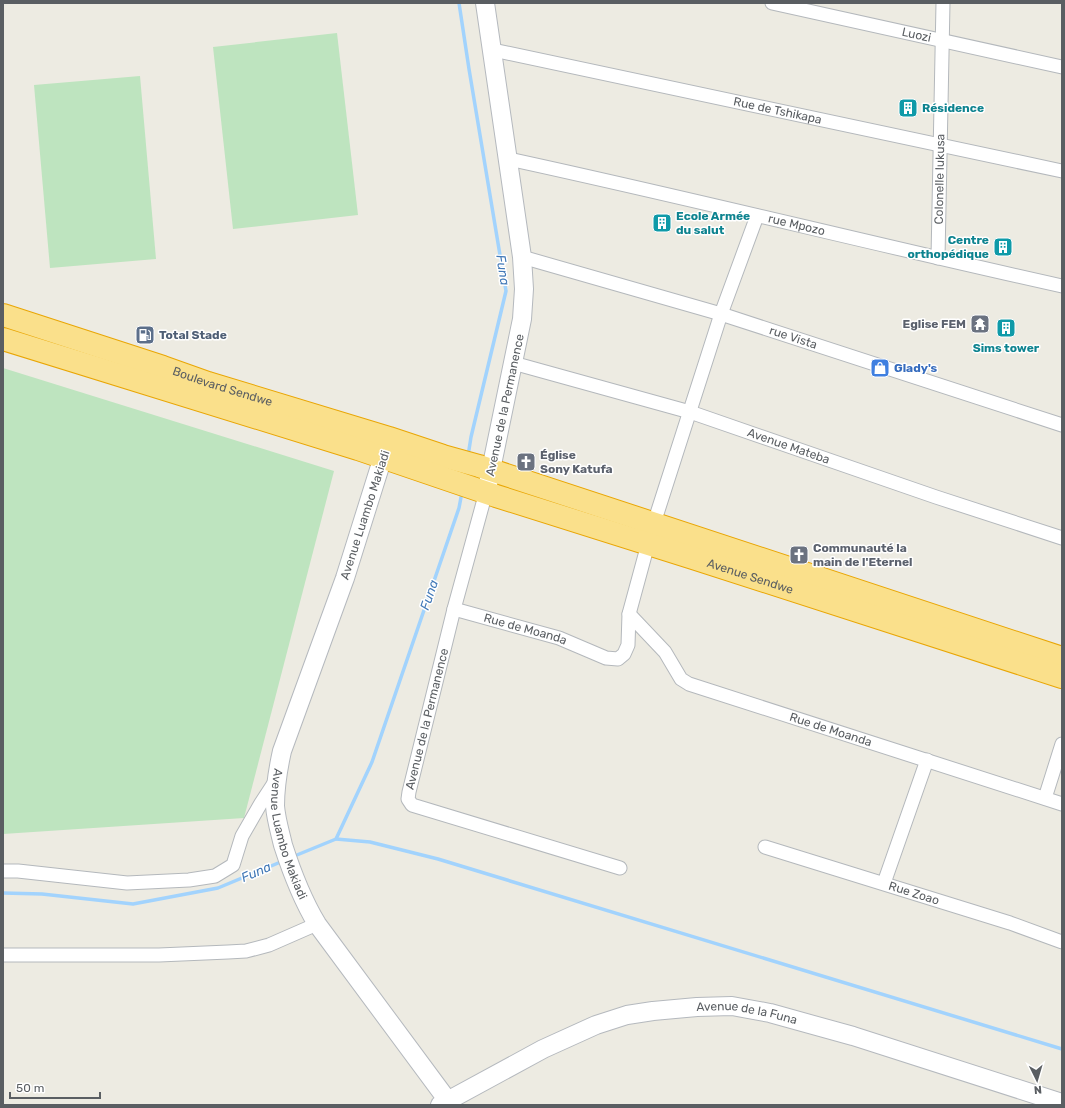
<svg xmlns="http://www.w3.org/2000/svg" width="1065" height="1108" font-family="Rubik,sans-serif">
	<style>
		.green { fill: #bee4bf }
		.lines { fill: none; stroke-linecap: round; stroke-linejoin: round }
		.stream { stroke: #a2d3fd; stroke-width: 3.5 }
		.street-casing { stroke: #b4b8bc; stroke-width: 15 }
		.secondary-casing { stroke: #b5b9be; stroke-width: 20 }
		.highway-casing { stroke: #e9a605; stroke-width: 24 }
		.street { stroke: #fff; stroke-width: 13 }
		.secondary { stroke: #fff; stroke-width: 18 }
		.highway { stroke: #fae08b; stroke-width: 22 }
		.labels { text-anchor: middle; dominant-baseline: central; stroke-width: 3; stroke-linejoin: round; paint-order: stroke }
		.street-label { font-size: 12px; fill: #5a5e62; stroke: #fff }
		.culture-label { font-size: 12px; font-weight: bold; fill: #0d838f; stroke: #fff; text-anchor: start }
		.worship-label { font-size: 12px; font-weight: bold; fill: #5b616d; stroke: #fff; text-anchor: start }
		.service-label { font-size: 12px; font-weight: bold; fill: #4e5e75; stroke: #fff; text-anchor: start }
		.shop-label { font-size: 12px; font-weight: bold; fill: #366cbe; stroke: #fff; text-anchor: start }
		.water-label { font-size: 13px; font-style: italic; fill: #4279b7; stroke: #fff }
	</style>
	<rect width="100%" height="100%" fill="#edebe2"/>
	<g class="green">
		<path d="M337,33L358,215L233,229L213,47Z"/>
		<path d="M140,76L156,259L50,268L34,85Z"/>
		<path d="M3,368L334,471L244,818L3,834Z"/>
	</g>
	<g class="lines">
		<g class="stream">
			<path d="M459,3L469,69L506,291L471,437L468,456"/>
			<path d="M336,839L370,842L438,859L1062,1049"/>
			<path d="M292,857L336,839L372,762L459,508L462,492"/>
			<path d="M3,893L42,894L133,904L218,888L283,861"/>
		</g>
		<g class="street-casing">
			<g id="street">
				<path id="s1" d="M772,3L1062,67"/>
				<path id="s2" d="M493,50L1062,171"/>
				<path id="s3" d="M509,159C694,199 877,245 1062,286"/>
				<path id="s4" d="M522,257L721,314L1062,425"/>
				<path id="s5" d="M938,258L943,3"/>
				<path id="s6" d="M513,363L690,412L936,497L1062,538"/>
				<path d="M486,492L454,609L409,792L408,799L412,805L620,868"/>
				<path d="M654,523L721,314L757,216"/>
				<path id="s7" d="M454,609L559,638L606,658L618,659L624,654L628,645L629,614L648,544"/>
				<path id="s8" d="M629,614L665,652L681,679L689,684L1062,804"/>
				<path d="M1045,798L1062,744"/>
				<path id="s9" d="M765,847L1010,923L1062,942"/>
				<path d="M3,871H18L127,883L189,880L215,876L233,865L242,836L261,803L276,780"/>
				<path d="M884,883L927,760"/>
				<path d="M3,955H159L228,952L246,951L269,945L317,924"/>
			</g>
		</g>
		<g class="secondary-casing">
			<g id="secondary">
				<path d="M485,3L522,257L524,289L522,319L488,484"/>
				<path id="s10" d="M387,444L345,578L282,751C278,769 275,787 275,806C276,819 280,832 283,845C292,873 302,899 317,924L451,1105"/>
				<path id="s11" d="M440,1105L543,1049L596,1025L627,1015L653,1011L697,1007L732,1006L770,1013L853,1036L1062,1103"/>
			</g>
		</g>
		<g class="highway-casing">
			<g id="highway">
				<path id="s12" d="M3,315L163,367L208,383L389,438L443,456L479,466L1062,658"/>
				<path id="s13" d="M3,339L358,449L496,496L693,558L1062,677"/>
			</g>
		</g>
		<use href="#street" class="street"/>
		<use href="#secondary" class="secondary"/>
		<use href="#highway" class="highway"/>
	</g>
	<defs>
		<g id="building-square" transform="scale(1)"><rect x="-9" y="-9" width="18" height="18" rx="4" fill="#0f9aa8" stroke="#fff"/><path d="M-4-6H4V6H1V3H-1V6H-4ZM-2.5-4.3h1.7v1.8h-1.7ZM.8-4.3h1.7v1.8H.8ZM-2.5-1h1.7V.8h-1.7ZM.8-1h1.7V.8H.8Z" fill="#fff"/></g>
		<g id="temple-square" transform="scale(1)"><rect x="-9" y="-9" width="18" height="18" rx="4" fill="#6b7280" stroke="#fff"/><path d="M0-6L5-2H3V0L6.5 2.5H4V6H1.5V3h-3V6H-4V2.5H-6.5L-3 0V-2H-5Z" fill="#fff"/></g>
		<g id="fuel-square" transform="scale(1)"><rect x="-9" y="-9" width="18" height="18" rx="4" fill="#5c6f8a" stroke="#fff"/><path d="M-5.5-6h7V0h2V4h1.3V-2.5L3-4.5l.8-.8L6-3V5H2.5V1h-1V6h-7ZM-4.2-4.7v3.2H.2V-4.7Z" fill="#fff"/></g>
		<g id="shop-square" transform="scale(1)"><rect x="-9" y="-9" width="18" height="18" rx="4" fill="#3f7fe0" stroke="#fff"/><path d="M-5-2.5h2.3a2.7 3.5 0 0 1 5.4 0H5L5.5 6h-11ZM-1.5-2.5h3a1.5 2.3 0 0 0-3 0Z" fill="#fff"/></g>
		<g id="church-square" transform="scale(1)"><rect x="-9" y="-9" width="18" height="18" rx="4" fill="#6b7280" stroke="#fff"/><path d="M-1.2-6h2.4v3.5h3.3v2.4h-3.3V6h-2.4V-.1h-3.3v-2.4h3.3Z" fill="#fff"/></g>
	</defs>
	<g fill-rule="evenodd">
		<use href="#building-square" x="908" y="108"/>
		<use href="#building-square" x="662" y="223"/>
		<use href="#building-square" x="1003" y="247"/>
		<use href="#temple-square" x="980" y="324"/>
		<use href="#building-square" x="1006" y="328"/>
		<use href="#fuel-square" x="145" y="335"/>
		<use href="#shop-square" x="880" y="368"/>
		<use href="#church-square" x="526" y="462"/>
		<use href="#church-square" x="799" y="555"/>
	</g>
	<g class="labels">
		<g class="street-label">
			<text stroke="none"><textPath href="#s1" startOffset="148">Luozi</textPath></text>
			<text stroke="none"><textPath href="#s2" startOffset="291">Rue de Tshikapa</textPath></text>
			<text stroke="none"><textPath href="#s5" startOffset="79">Colonelle lukusa</textPath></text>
			<text stroke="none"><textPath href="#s3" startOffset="295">rue Mpozo</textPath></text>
			<text stroke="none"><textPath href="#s4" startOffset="283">rue Vista</textPath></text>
			<text stroke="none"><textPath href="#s12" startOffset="231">Boulevard Sendwe</textPath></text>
			<text transform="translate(505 405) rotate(-78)">Avenue de la Permanence</text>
			<text stroke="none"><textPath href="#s6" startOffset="288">Avenue Mateba</textPath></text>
			<text transform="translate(365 515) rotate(-72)">Avenue Luambo Makiadi</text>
			<text stroke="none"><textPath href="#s13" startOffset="784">Avenue Sendwe</textPath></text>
			<text stroke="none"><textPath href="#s7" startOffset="74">Rue de Moanda</textPath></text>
			<text transform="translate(427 719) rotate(-76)">Avenue de la Permanence</text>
			<text stroke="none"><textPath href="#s8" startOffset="242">Rue de Moanda</textPath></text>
			<text stroke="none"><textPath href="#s10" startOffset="410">Avenue Luambo Makiadi</textPath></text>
			<text stroke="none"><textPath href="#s9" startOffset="156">Rue Zoao</textPath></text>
			<text stroke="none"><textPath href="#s11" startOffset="329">Avenue de la Funa</textPath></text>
		</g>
		<g class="culture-label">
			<text x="922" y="108">Résidence</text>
			<text x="676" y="216">Ecole Armée<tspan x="676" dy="14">du salut</tspan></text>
			<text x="989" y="240" text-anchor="end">Centre<tspan x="989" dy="14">orthopédique</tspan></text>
			<text x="1006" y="348" text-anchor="middle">Sims tower</text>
		</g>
		<g class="worship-label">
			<text x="966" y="324" text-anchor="end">Eglise FEM</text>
			<text x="540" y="455">Église<tspan x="540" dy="14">Sony Katufa</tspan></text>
			<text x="813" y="548">Communauté la<tspan x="813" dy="14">main de l'Eternel</tspan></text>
		</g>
		<g class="service-label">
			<text x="159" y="335">Total Stade</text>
		</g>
		<g class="shop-label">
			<text x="894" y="368">Glady's</text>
		</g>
		<g class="water-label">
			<text transform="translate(503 270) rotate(81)">Funa</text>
			<text transform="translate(429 595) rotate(-71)">Funa</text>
			<text transform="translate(256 872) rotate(-23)">Funa</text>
		</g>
	</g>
	<rect width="1065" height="1108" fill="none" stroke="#5a5e62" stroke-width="8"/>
	<g transform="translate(1037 1080) rotate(175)" stroke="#ffffff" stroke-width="3" paint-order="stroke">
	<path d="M0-3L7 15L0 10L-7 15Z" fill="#5a5e62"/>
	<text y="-6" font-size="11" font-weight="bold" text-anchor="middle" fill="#5a5e62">N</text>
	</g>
	<path d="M10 1092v6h90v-6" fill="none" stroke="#5a5e62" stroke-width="2"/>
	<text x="16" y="1092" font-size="12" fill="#5a5e62" stroke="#ffffff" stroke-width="3" paint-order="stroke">50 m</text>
</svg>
